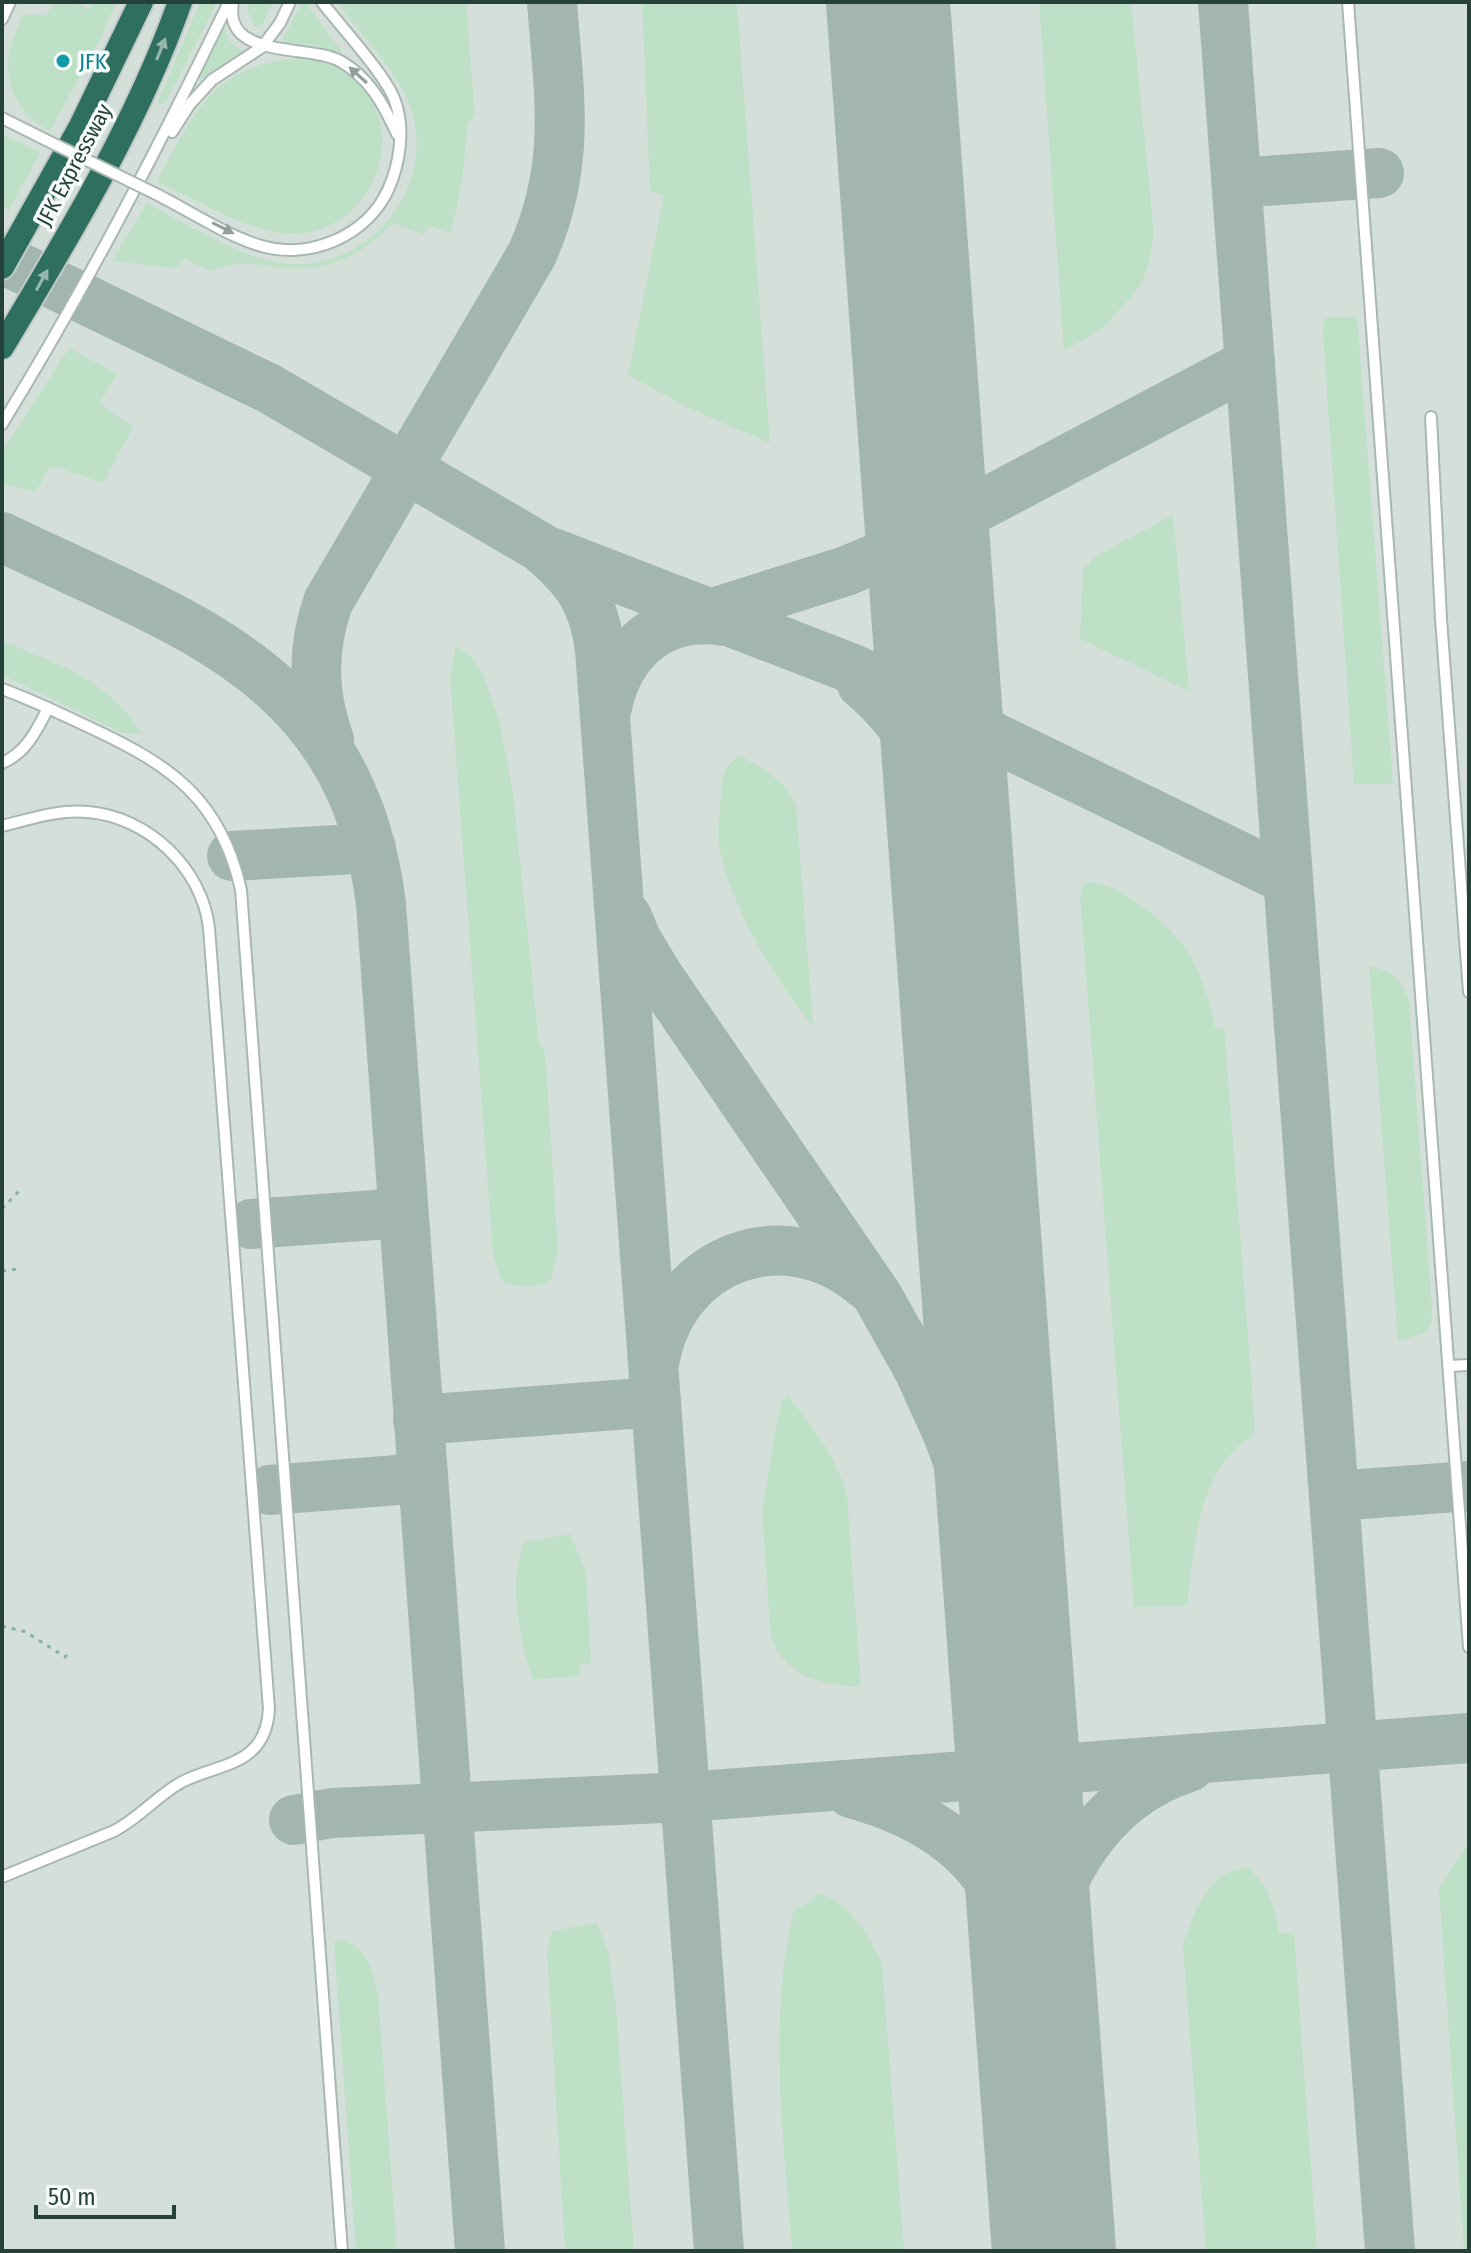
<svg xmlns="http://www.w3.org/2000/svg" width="1471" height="2253" font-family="'Fira Sans Condensed',sans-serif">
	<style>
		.built { fill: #d4dfd9 }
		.green { fill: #bee0c7 }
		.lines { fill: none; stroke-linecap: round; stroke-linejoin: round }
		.taxiway { stroke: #a2b6af; stroke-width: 50 }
		.runway { stroke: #a2b6af; stroke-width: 124 }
		.service-casing { stroke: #a8b8b1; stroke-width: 14 }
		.motorway-casing { stroke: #c2cac8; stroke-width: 28 }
		.path { stroke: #85b3a4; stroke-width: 3; stroke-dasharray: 4 6; stroke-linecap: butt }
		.service { stroke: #fff; stroke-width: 10 }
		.motorway { stroke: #2f6f60; stroke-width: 24 }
		.service-bridge-casing { stroke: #a8b8b1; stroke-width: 14; stroke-linecap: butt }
		.service-bridge { stroke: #fff; stroke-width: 10 }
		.oneway { fill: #93b5ac }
		.oneway2 { fill: #92a09c }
		.culture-dot { fill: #0f9aa8; stroke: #f7fbf9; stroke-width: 3 }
		.labels { text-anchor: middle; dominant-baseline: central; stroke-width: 7; stroke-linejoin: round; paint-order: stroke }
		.culture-label { font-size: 22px; fill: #0d838f; stroke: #f7fbf9; text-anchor: start }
		.street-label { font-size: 22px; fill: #244239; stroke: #f7fbf9 }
	</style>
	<rect width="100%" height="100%" fill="#e6efea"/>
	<rect class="built" x="2" y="2" width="1467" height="2249"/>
	<g class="green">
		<path d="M56,2H74L89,9L93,2H116L101,37L50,131C21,118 2,83 10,51C12,39 18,27 23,15H45Z"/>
		<path d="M200,2H217L166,102L157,104Z"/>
		<path d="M248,2H274L263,24L254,27L247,8Z"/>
		<path d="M302,2H305L343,53L312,45L285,43L282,41Z"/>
		<path d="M337,2H466L475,115L468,124L462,182L451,233L430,226L423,234L393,223C362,256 326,273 280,268C264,266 251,262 235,264C227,265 219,269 211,271L184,259L175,268L112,261L147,203C183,223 240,257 280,263C368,276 443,184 408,101C392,65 360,33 337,2Z"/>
		<path d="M642,2H737L770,443L689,408L628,375L664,196L650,191Z"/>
		<path d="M1039,2H1131L1154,234L1148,265L1141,285L1104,327L1064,351Z"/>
		<path d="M222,29H225L231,43L242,51L241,54L202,79L200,75Z"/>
		<path d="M302,58C318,61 334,63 348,73C420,127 369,244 281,233C241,228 195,199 157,182C195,111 212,64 302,58Z"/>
		<path d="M2,135L40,152L9,210L2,206Z"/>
		<path d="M1330,317H1357L1393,784H1354L1323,334L1324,319Z"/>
		<path d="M69,348L117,374L99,404L133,427L103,483L51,466L35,492L2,483V452Z"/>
		<path d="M1173,515L1189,691L1080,639L1083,569L1096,556Z"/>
		<path d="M2,641C58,664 108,679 142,734L122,733L2,675Z"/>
		<path d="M456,646L472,657L481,670L500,723L513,794L539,1043L545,1052L558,1249L551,1280C535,1290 516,1288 500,1279L493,1254L450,675Z"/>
		<path d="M741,756C764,770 786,780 796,805L813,1026C776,983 721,891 718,834C718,822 720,809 721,797C722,779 723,765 741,756Z"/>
		<path d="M1089,882C1108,883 1125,895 1140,905C1188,939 1204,971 1215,1028L1224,1027L1255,1426L1253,1436C1197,1468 1194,1548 1187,1606L1134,1607L1080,896L1082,886Z"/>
		<path d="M1369,966C1391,969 1402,979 1409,1001L1432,1310L1431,1322L1426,1333L1398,1341Z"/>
		<path d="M788,1396C813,1428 837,1456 847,1496L861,1686C824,1687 783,1675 771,1637L762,1514L775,1431L782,1401Z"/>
		<path d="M570,1534L586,1572L591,1663L580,1665L581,1676L533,1679C519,1638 508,1584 524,1542Z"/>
		<path d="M1469,1841V2251H1464L1439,1889Z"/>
		<path d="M1247,1867C1268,1885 1275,1906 1279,1933H1294L1317,2251H1206L1183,1945C1191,1921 1203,1885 1228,1872C1233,1870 1241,1869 1247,1867Z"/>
		<path d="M818,1894C849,1900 870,1937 882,1964L904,2251H792C784,2139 767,2021 794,1910L809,1903Z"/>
		<path d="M597,1923L608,1951L615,1997L634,2251L565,2249L547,1952L552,1931Z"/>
		<path d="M343,1939C368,1950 373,1971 378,1995L397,2251H356L334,1942Z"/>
	</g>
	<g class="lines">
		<g class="taxiway">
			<path d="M1223,2L1390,2251"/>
			<path d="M1237,183L1379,173"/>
			<path d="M2,259L270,389L540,547C577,578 594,601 600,650L719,2251"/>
			<path d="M2,537C186,626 352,671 381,904L480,2251"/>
			<path d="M553,553L853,669L1288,880"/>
			<path d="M697,618L846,571L894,551L1250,363"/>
			<path d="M862,684C895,712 921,748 935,788C945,815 945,845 948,873C951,918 955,962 959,1007"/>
			<path d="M607,707C619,649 662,611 724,621"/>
			<path d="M946,735L936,572C942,547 953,528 972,511"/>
			<path d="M329,740C312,693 312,649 328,602L532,254C572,164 559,97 552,2"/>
			<path d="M232,856L371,848"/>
			<path d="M627,917L636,939L657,974L878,1297L919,1370L948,1434L976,1510L995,1588L1007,1675L1021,1856"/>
			<path d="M251,1224L403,1213"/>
			<path d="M655,1359C674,1256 787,1216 866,1285"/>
			<path d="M418,1420L656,1402"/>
			<path d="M270,1490L423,1478"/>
			<path d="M1335,1496L1469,1486"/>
			<path d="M851,1793C1048,1846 1032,1997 1044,2163"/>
			<path d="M294,1820L332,1813L685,1797L1469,1738"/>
			<path d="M1040,1982C1042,1890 1097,1796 1189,1767"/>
		</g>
		<path class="runway" d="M888,2L1054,2251"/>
		<g class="service-casing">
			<g id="service">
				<path d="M233,2C222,60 309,44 340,61C369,77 384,105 397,134"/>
				<path d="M1348,2L1469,1647"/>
				<path d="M2,19L10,2"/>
				<path d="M2,118L46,140"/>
				<path d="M172,132L190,104L212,80L262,47L280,23L290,2"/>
				<path d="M154,193C188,210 222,233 258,245C308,261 366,237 388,190C400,164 405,128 395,101C386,75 340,26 322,2"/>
				<path d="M1431,417L1441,619L1469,992"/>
				<path d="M2,424C86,288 159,146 229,2"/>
				<path d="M2,689C33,700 63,715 93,729C172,766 221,800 241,890L342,2251"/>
				<path d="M2,763C26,753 37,730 48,708"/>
				<path d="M2,826C30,819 59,809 88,812C148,817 202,868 209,928L269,1709C268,1727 263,1742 249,1753C230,1768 201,1771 180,1783C156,1797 139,1818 114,1831L2,1877"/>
				<path d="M1449,1366L1469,1365"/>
			</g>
		</g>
		<g class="motorway-casing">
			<g id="motorway">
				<path d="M2,267L81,126L141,2"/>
				<path d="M2,347C68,237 137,123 180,2"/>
			</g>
		</g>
		<g class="path">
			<path d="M2,1209L19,1191L17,1187"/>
			<path d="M2,1271L17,1269L18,1264"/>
			<path d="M2,1626L26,1632L65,1657L69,1652"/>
		</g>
		<use href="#service" class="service"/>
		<use href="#motorway" class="motorway"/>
		<g class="service-bridge-casing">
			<path id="service-bridge" d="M46,140L154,193"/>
		</g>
		<use href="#service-bridge" class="service-bridge"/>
	</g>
	<defs><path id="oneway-solid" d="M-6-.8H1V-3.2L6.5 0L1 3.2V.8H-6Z" transform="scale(2)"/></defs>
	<g class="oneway">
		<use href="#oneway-solid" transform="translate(161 49) rotate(-68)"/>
		<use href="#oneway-solid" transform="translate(42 280) rotate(-61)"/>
	</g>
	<g class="oneway2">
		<use href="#oneway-solid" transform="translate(358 75) rotate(-138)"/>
		<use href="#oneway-solid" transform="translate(223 228) rotate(27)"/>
	</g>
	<circle class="culture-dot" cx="63" cy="61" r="8"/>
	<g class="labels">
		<g class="culture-label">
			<text x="79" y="61">JFK</text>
		</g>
		<g class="street-label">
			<text transform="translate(74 165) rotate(-62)">JFK Expressway</text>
		</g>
	</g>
	<rect width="1471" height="2253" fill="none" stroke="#244239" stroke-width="8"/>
	<path d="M36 2205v12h138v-12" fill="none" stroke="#244239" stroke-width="4"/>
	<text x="48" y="2205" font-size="24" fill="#244239" stroke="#f7fbf9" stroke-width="6" paint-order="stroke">50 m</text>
</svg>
